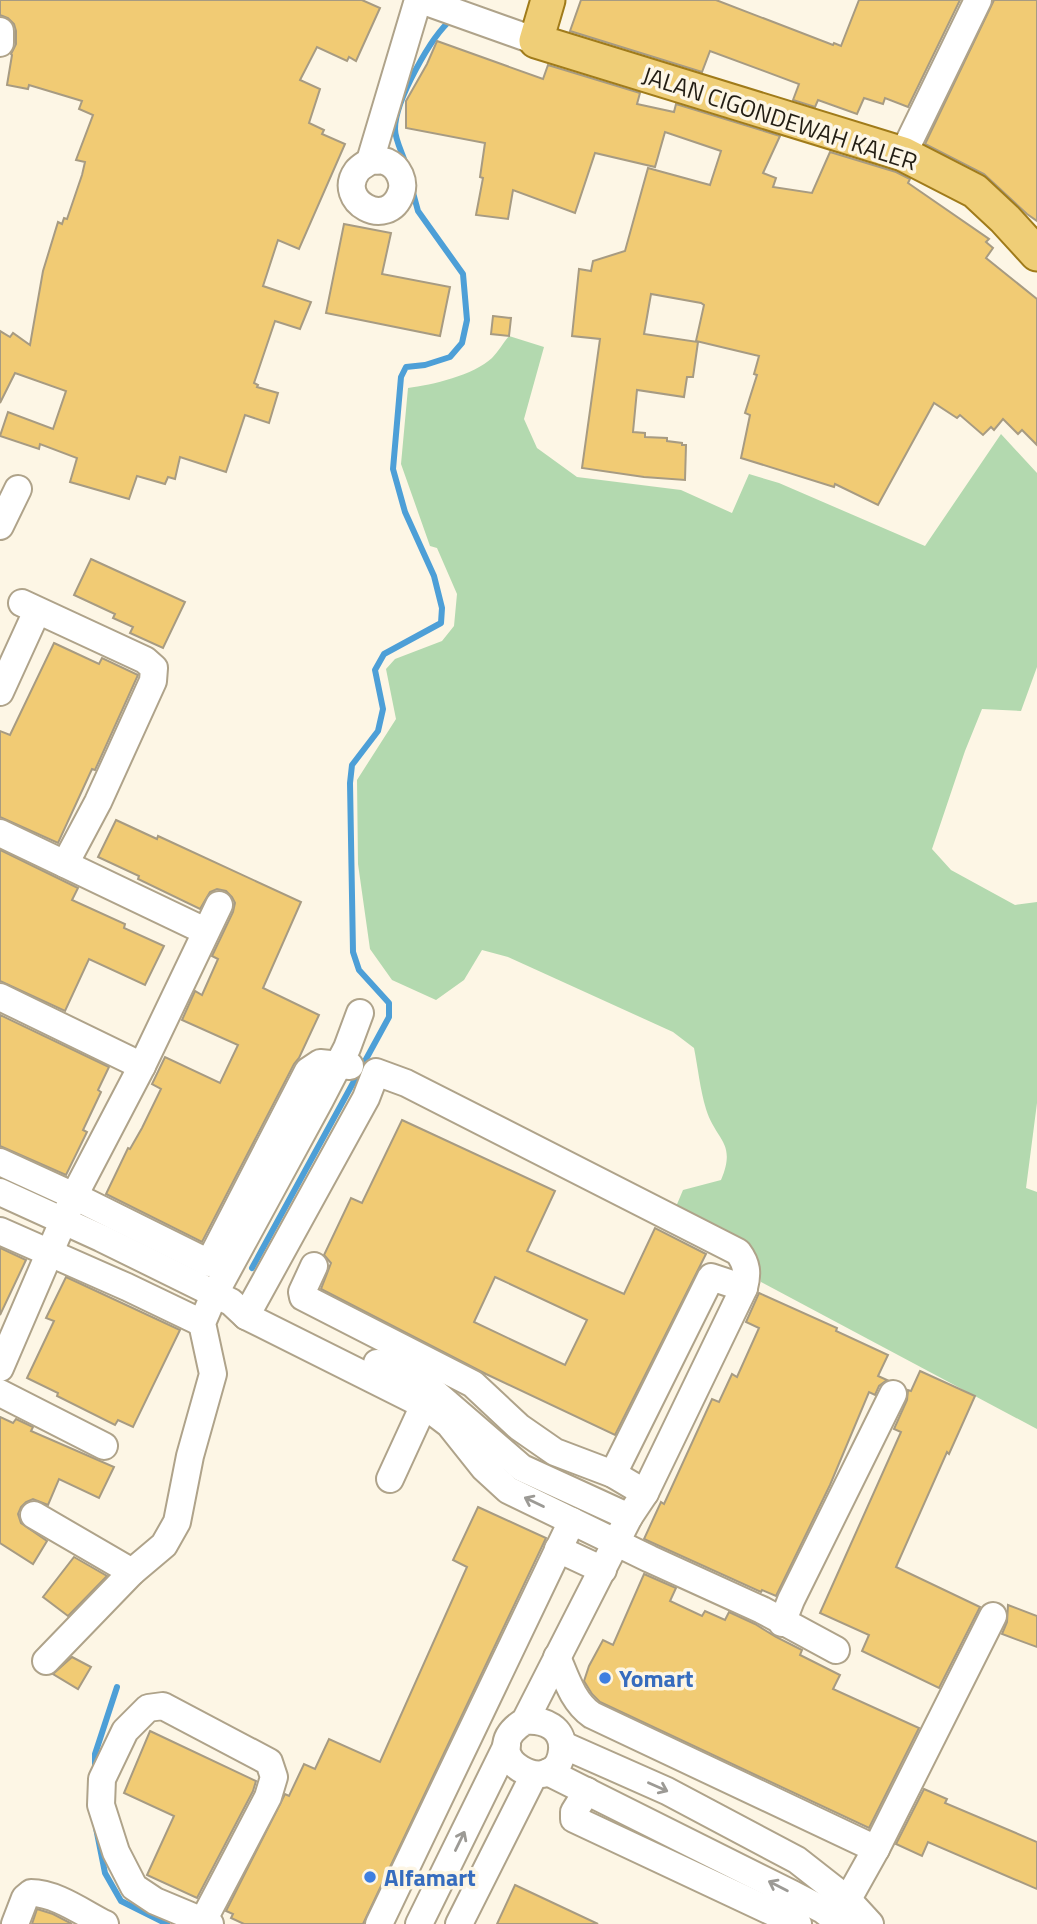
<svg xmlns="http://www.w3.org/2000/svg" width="1037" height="1924" font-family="'Titillium Web',sans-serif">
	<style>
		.green { fill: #b3d9af }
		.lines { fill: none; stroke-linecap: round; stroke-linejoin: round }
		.stream { stroke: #4d9fd7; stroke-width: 6 }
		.building { fill: #f1cb74; stroke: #a79b82; stroke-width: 2; fill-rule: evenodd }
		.minor-casing { stroke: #afa38a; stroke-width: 30 }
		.major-casing { stroke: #a07b1a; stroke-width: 37 }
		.minor { stroke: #fff; stroke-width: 26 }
		.major { stroke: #efce77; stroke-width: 33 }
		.oneway { stroke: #9c9a95 }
		.shop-dot { fill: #3f7fe0; stroke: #fdf6e5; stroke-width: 2.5 }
		.labels { text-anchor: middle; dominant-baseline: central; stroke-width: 7; stroke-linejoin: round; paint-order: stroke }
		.street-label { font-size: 24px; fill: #231e14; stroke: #fdf6e5 }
		.shop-label { font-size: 24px; font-weight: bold; fill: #366cbe; stroke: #fdf6e5; text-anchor: start }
	</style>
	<rect width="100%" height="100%" fill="#fdf6e5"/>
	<path class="green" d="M509,336L544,347L524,419L537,448L577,477L681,490L732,513L749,474L779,483L925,546L1001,434L1037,473V667L1021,711L982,709L965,751L932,849L951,870L1015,905L1037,902V1103L1026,1188L1037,1192V1429L761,1282L757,1263L675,1209L683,1190L721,1180C737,1142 716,1141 706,1109C700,1089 698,1068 694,1048L673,1032L508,957L482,950L464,980L436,1000L392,980L370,949L358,864L357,780L396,719L386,669L395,659L442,641L454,626L457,594L437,548L430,546L401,464L408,388C432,385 474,375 492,358C498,352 503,343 509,336Z"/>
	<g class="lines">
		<g class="stream">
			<path d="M406,165C403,154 395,140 395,129C395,101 431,36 452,19"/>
			<path d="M252,1268L389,1017V1003L359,970L353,952L350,783L352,765L378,731L383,709L375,670L384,654L441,623L442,608L434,576L405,512L393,469L401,377L406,367L425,365L450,357L462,343L467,320L463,274L418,211L412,189"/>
			<path d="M95,1769V1754L117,1687"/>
			<path d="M96,1828L105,1873L121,1901L167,1924"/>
		</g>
	</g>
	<g class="building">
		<path d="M0,0H362L380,8L356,61L349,57L347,61L317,47L300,80L320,89L309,123L324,130L322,134L345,144L299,249L278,240L263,286L311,302L300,329L275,321L254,383L258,385L257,387L278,393L269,423L245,415L226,472L180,457L175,479L168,477L165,484L137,476L129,499L70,482L77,458L40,444L39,449L0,436L8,412L53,429L66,391L15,373L0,403V331L10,337L13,333L30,345L43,271L58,222L62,224L64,218L67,219L82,175L85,162L76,160L93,115L79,109L82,101L29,85L28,89L7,85L12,55L11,54L16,44V31L14,24L8,18L0,15Z"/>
		<path d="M581,0H716L833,45L834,43L841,46L859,0H960L908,107L885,98L883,104L864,98L857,114L818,100L815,107L793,100L799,84L710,51L702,72L570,31Z"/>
		<path d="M994,0H1037V221L1027,214L984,174L925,144Z"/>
		<path d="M437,41L543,79L548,65L640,93L637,104L674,112L676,104L780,136L763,173L776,178L773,187L812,193L830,152L896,172L910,179L908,183L989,239L986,242L993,248L986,258L1037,299V445L1022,430L1018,434L1003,419L994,430L991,427L983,435L960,415L957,418L934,403L878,505L835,484L834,487L741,458L750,415L745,413L757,375L754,374L759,356L696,341L704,305L701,303L651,294L644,334L698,342L693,377H687L684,397L637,390L633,432L645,433V437L667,438V441L682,443V445H686L685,480L644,477L582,468L600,339L572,336L579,269L591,271L593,261L625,251L648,168L710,185L721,151L665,132L655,167L595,153L575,213L513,190L508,219L476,215L483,178L480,177L485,143L406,128V101L427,64Z"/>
		<path d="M344,224L391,233L382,274L450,287L440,336L326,313Z"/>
		<path d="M493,316L511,318L509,336L491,334Z"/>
		<path d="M91,559L185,602L163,648L130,633L133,627L113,618L115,614L74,595Z"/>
		<path d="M54,643L99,664L102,658L138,675L95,770L92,769L58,843L0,817V731L10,735Z"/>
		<path d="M116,820L157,839L158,836L301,902L263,988L319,1015L299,1058L294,1064L202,1242L106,1194L128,1148L130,1149L142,1128L161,1089L152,1084L165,1057L220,1083L238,1045L182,1020L195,991L202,995L218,959L212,956L233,912L235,903L232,897L226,891L217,889L210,892L200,909L138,879L139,876L98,857Z"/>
		<path d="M0,850L78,888L72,900L125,924L124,928L164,946L145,985L89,959L65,1011L0,981Z"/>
		<path d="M0,1015L109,1067L98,1090L101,1092L83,1130L87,1132L66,1175L0,1146Z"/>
		<path d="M402,1120L555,1191L527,1251L624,1294L655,1228L706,1254L615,1435L486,1374L321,1289L331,1263L324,1255L351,1198L362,1203ZM495,1277L587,1320L565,1365L474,1322Z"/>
		<path d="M0,1248L26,1260L0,1315Z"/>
		<path d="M66,1277L180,1330L133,1427L118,1420L115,1425L57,1396L58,1393L27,1378L54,1321L46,1318Z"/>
		<path d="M759,1293L837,1328L836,1331L888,1355L878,1376L887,1380L879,1386L875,1395L869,1392L830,1485L776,1596L762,1590L761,1592L644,1539L661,1502L664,1504L712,1399L719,1402L732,1374L737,1377L759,1328L746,1322Z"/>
		<path d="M920,1371L975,1396L949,1454L947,1452L896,1567L980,1607L939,1688L862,1651L869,1635L820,1613L901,1432L894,1429L907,1400L908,1390L911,1391Z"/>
		<path d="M0,1417L13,1423L16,1419L33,1427L31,1431L114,1467L99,1498L59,1479L48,1505L33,1499L26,1502L21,1507L18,1514L21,1523L47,1541L33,1564L0,1543Z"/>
		<path d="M478,1507L546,1538L363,1924H244L231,1918L233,1914L226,1911L285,1794L289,1796L304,1764L315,1769L329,1739L380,1762L467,1567L453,1560Z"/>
		<path d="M74,1557L107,1576L68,1616L43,1597Z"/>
		<path d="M644,1574L676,1588L670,1601L702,1616L705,1611L725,1620L729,1612L755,1624L776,1637L802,1650L800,1655L840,1675L833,1689L919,1728L869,1828L600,1702L592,1694L584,1681L589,1666L603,1640L613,1645Z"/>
		<path d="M1008,1605L1037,1616V1647L1002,1634L1007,1622Z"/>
		<path d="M72,1657L91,1667L78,1689L53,1674Z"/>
		<path d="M150,1731L256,1781L253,1791L197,1898L147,1875L174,1816L124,1793Z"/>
		<path d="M924,1789L947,1799L945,1803L1037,1842V1889L928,1842L922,1856L896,1844Z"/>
		<path d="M515,1885L598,1924H497Z"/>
		<path d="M37,1909L53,1914L72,1924H32Z"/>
	</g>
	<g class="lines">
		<g class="minor-casing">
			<g id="minor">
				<path d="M421,0L536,41"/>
				<path d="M0,31V43"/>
				<path d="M903,154L978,0"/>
				<path d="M370,161C375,161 383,160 387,162C399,167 405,182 401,193C388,231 335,201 357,171C360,167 366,164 370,161L418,0"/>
				<path d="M0,526L18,489"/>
				<path d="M22,603L145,660L154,668L153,681L98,802L65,864"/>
				<path d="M0,692L37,611"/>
				<path d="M0,833L205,931"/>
				<path d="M0,997L142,1066"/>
				<path d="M0,1162L74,1196L209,1263L308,1071L320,1063L350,1066"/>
				<path d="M0,1192L101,1238L231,1302L246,1316L424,1405L449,1424L484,1468L508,1490L650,1559L762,1610L836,1650"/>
				<path d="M0,1231L127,1287L202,1323"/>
				<path d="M314,1266L302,1292L303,1297L473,1384L519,1427L555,1452L613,1474L645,1493"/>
				<path d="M246,1316L366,1098L376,1072L406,1083L738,1252C747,1264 748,1273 744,1288L645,1493L629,1517L525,1721C468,1756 558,1804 562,1750C564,1728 544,1719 525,1721"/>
				<path d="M377,1363L426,1385L522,1468L629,1517"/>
				<path d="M0,1368L74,1196L142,1066L219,905"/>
				<path d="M0,1393L104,1446"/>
				<path d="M613,1474L711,1277L744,1288"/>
				<path d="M390,1479L424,1405"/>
				<path d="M34,1515L132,1572"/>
				<path d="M558,1549L603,1570"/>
				<path d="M782,1623L791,1600L893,1394"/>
				<path d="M557,1657C566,1678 573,1702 592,1715L876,1849"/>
				<path d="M46,1661L132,1572L164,1545L177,1522L190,1456L213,1374L202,1323L214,1295L320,1100L347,1048L360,1013"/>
				<path d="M563,1745L667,1791L797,1860L848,1900L870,1924"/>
				<path d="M548,1772L792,1894L823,1910L841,1924"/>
				<path d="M587,1791L574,1812V1819L798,1924"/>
				<path d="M203,1921L268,1797L274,1777L269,1762L163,1706L148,1708L125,1731L102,1779L101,1805L116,1852L134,1887L155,1901L210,1924"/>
				<path d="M15,1924L25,1898L31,1893C56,1893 83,1913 105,1924"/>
				<path d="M379,1924L572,1521"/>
				<path d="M419,1924L507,1745"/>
				<path d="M459,1924L534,1775"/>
				<path d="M834,1924L876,1849L993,1616"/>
			</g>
		</g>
		<g class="major-casing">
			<path id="major" d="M548,0L536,41L903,154L975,191L1005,219L1037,254"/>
		</g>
		<use href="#minor" class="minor"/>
		<use href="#major" class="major"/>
	</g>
	<defs><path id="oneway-shaft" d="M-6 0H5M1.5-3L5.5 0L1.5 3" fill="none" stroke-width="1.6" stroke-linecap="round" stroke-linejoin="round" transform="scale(1.75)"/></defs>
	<g class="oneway">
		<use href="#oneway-shaft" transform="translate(534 1502) rotate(-154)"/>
		<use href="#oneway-shaft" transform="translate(658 1787) rotate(24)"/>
		<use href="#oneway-shaft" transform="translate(460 1841) rotate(-64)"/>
		<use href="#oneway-shaft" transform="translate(778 1886) rotate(-153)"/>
	</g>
	<g class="shop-dot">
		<circle cx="605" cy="1678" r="7"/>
		<circle cx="370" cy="1877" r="7"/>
	</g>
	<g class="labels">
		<g class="street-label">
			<text transform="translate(780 118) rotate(18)">JALAN CIGONDEWAH KALER</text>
		</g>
		<g class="shop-label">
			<text x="619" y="1678">Yomart</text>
			<text x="384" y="1877">Alfamart</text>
		</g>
	</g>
</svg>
